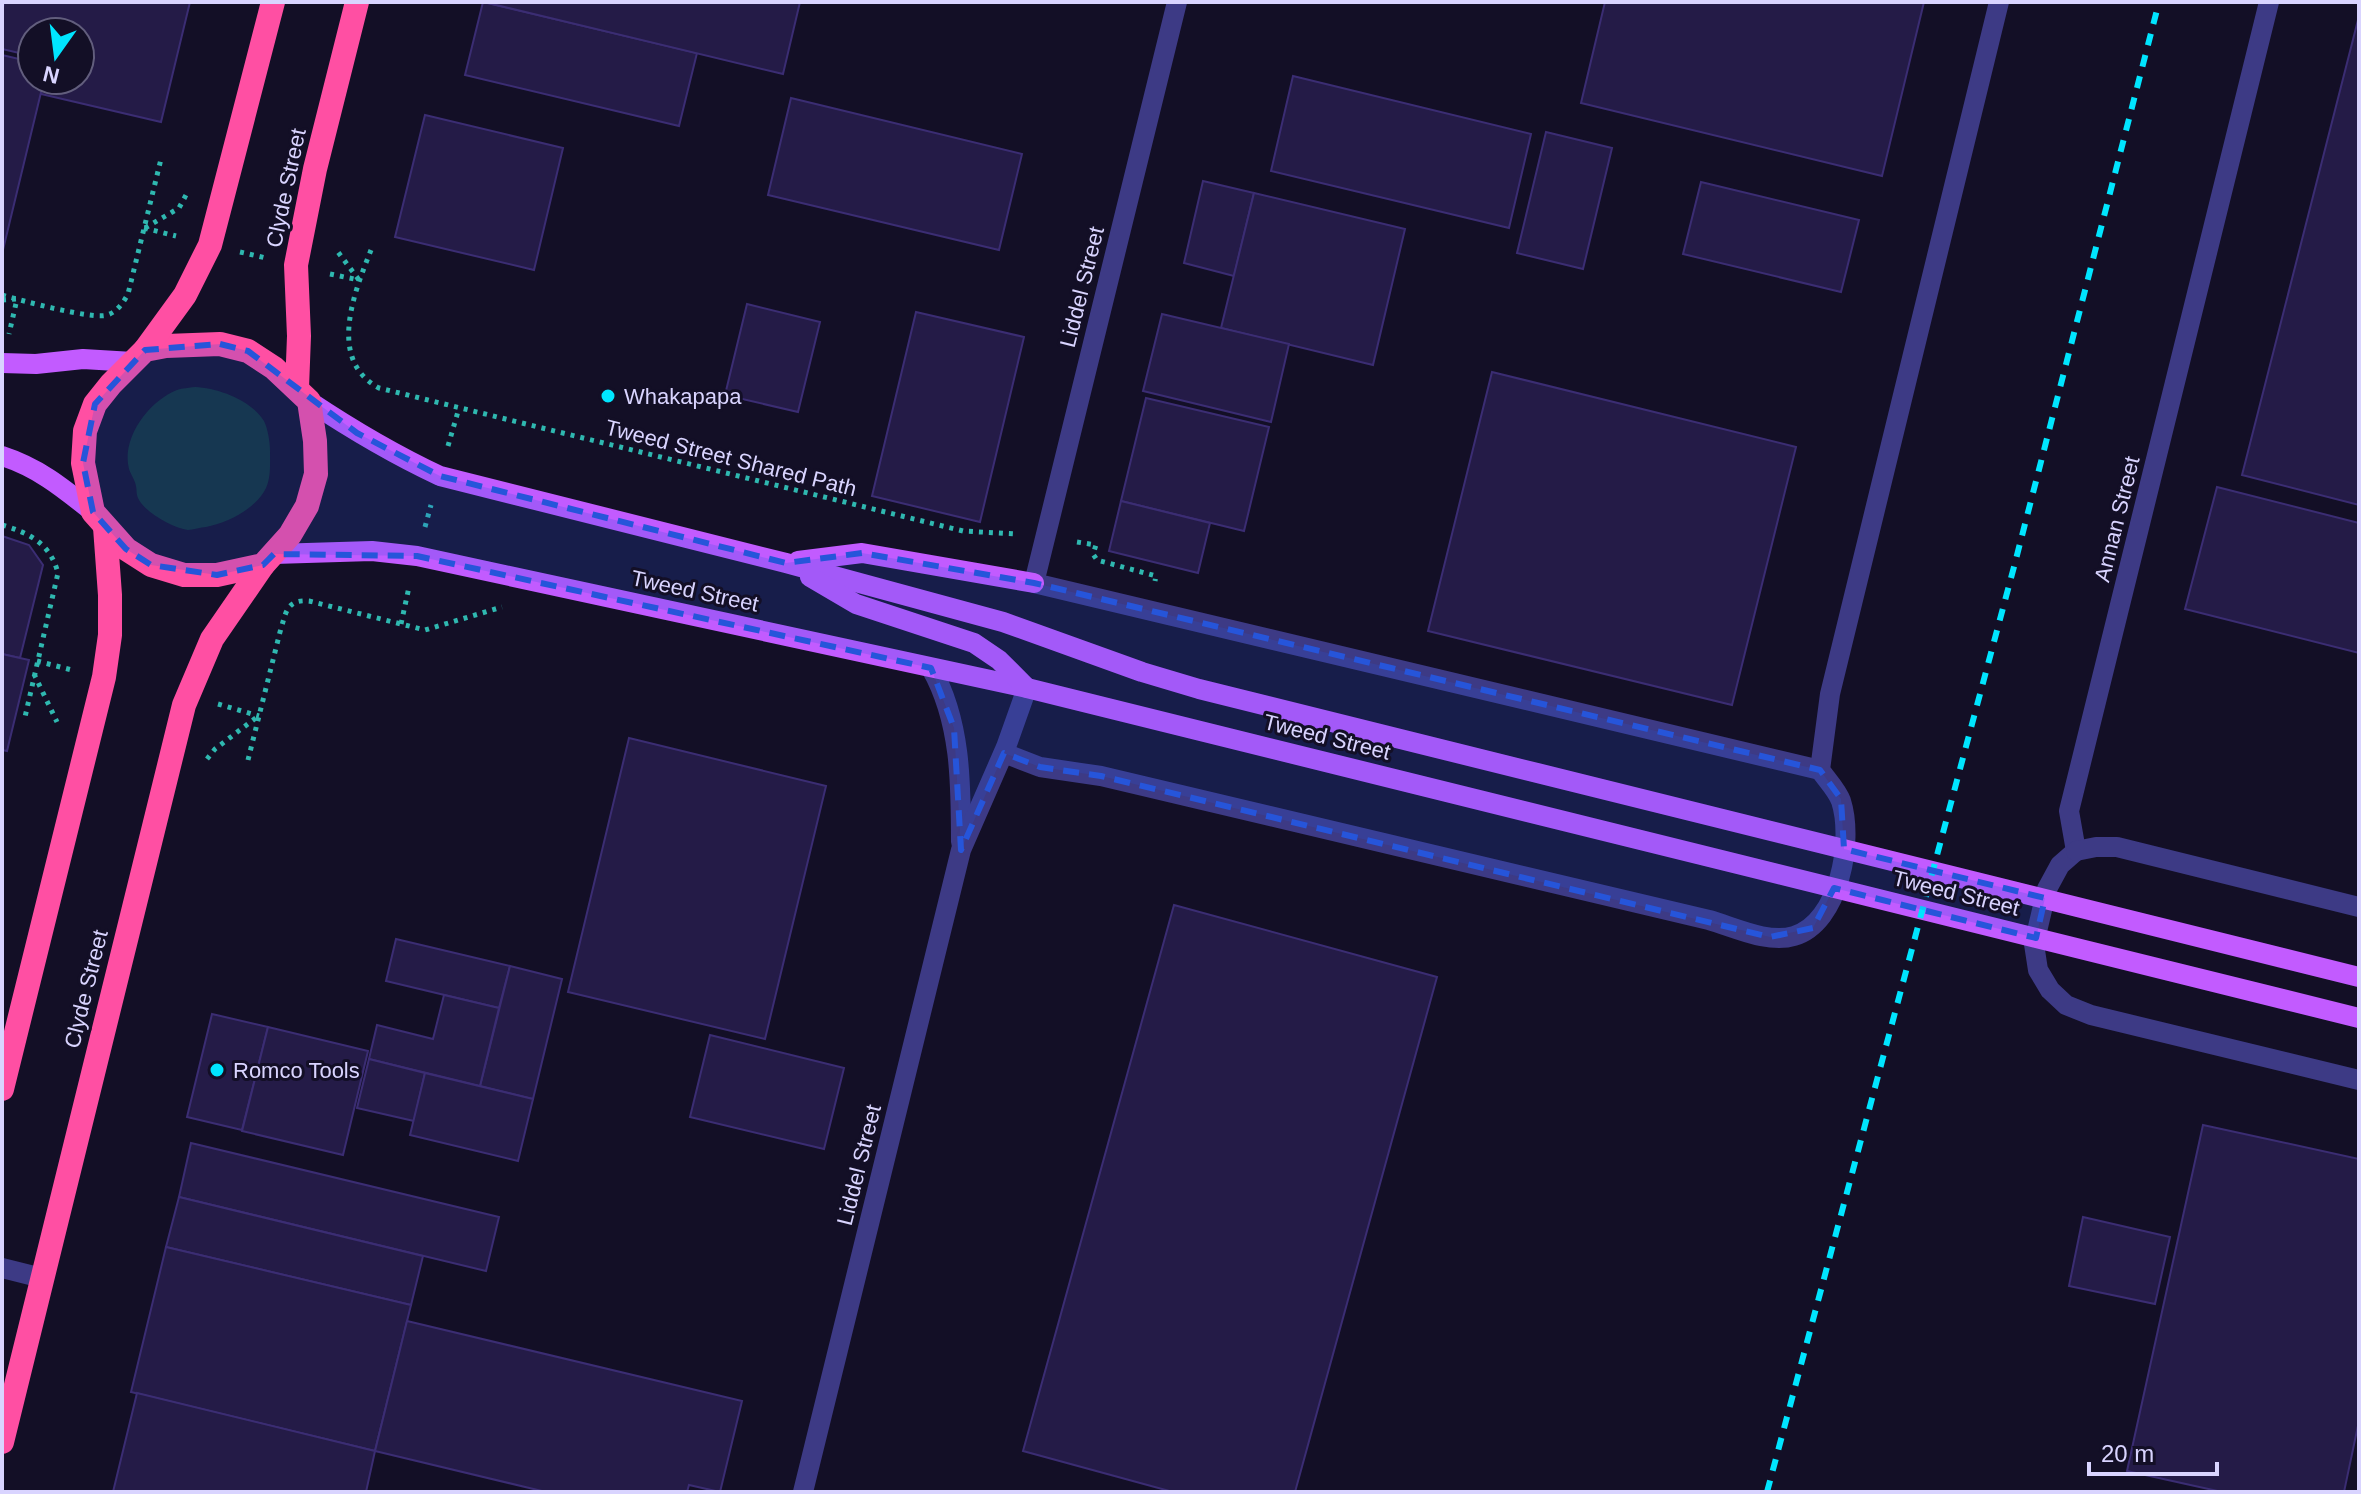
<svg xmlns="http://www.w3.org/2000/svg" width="2361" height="1494" font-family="Arial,sans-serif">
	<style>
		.green { fill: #12302f }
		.building { fill: #241b47; stroke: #3b2d73; stroke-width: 2 }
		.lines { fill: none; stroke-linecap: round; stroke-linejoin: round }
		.path { stroke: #2fb8b0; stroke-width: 5; stroke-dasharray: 4 6; stroke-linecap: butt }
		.minor { stroke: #3d3a85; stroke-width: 20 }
		.major { stroke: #c25bff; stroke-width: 20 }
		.highway { stroke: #ff4fa3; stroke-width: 24 }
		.rail { stroke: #00e5ff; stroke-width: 6; stroke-dasharray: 12 10; stroke-linecap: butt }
		.marked { fill: #2655da; fill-opacity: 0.2; stroke: #2655da; stroke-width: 6; stroke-dasharray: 16 10; stroke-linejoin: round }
		.poi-dot { fill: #00e5ff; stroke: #130f26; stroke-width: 3 }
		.labels { text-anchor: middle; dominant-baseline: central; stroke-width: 6; stroke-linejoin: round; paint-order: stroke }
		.street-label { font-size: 22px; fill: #d9d4ff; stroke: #130f26 }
		.poi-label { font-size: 22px; fill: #d9d4ff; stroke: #130f26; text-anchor: start }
	</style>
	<rect width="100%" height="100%" fill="#130f26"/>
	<path class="green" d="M195,387C218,388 251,400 264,421C268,429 270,443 270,451C270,463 271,477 266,488C256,509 227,523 206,527C201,527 193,530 188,530C173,528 144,512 138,498C136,493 137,491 136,486C135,480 131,475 129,469C121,438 149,401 177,390C182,388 189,388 195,387Z"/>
	<g class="building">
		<path d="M4,2H190L161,122L41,94L44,80H80V32H32V56L2,49V12Z"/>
		<path d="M483,2L697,53L679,126L465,75Z"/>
		<path d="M484,2H800L783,74Z"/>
		<path d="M1605,2H1924L1882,176L1581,103Z"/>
		<path d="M2359,16V505L2242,475Z"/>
		<path d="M2,55L32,62V80H44L2,254Z"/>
		<path d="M1293,76L1531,134L1509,228L1271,171Z"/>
		<path d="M791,98L1022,154L999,250L768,195Z"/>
		<path d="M425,115L563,148L534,270L395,237Z"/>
		<path d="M1546,132L1612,148L1583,269L1517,253Z"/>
		<path d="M1203,181L1254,193L1234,276L1184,263Z"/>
		<path d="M1701,182L1859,220L1841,292L1683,254Z"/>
		<path d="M1254,193L1405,229L1373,365L1221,328Z"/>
		<path d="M747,304L820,322L798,412L725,395Z"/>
		<path d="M916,312L1024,337L980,522L872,496Z"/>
		<path d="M1162,314L1289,344L1271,422L1143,391Z"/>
		<path d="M1492,372L1796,447L1732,705L1428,631Z"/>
		<path d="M1146,398L1269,427L1244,531L1121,501Z"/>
		<path d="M2217,487L2359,523V653L2185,609Z"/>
		<path d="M1121,501L1210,523L1198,573L1109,551Z"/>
		<path d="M2,536L29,545L43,565L20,658L2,654Z"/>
		<path d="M2,654L29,660L7,751L2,750Z"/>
		<path d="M629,738L826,786L765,1039L568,992Z"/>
		<path d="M1174,905L1437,977L1295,1492H1173L1023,1451Z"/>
		<path d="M396,939L510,966L499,1008L386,981Z"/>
		<path d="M510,966L562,979L533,1099L480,1086Z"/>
		<path d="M444,995L499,1008L480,1086L369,1059L377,1025L433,1039Z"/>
		<path d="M212,1014L268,1027L242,1130L187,1117Z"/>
		<path d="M268,1027L368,1051L343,1155L242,1131Z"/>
		<path d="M710,1035L844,1068L824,1149L690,1117Z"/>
		<path d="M369,1059L425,1073L414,1121L357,1108Z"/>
		<path d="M425,1073L533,1099L518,1161L410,1135Z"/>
		<path d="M2203,1125L2359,1159V1421L2344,1492H2222L2127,1471Z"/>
		<path d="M191,1143L499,1217L486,1271L179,1197Z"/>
		<path d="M179,1197L423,1256L411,1305L166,1247Z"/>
		<path d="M2083,1217L2170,1237L2155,1304L2069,1286Z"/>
		<path d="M166,1247L411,1305L375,1451L131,1392Z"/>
		<path d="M407,1321L742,1401L720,1492L689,1485L687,1492H546L375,1451Z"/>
		<path d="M137,1393L375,1451L366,1492H113Z"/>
	</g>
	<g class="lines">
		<g class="path">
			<path d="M144,228L176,236"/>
			<path d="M145,228L179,208L186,195"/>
			<path d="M371,250C354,293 327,360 379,388L963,531L1016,534"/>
			<path d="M240,252L266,258"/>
			<path d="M330,274L359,280L335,248"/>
			<path d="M2,295C20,300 92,320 107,315C117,312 123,303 128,294L161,159"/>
			<path d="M2,300L17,299L9,334"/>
			<path d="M448,446L459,408"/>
			<path d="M2,525C29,533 50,543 58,573L25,717"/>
			<path d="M425,527L431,505"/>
			<path d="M1077,542L1096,545L1093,554L1097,560L1156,576L1155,581"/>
			<path d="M401,624L409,587"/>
			<path d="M37,661L72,670"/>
			<path d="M34,674L57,722"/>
			<path d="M218,704L259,716"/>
			<path d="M207,759L215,749L257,717"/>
			<path d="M248,760L280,632C286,613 286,599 309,601L425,630L502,607"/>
		</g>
		<g class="minor">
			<path d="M1177,2L1034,583L1820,770"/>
			<path d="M931,668C961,721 961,783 961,842"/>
			<path d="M1004,753L1040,767L1101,776L1709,920C1734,927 1768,944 1794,936C1839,923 1854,841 1841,801C1837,790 1827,780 1820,770L1830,694L1999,2"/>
			<path d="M2076,851L2069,811L2269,2"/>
			<path d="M2076,851L2060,865L2047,889L2034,944L2038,970L2050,990L2066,1005L2091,1015L2359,1080"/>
			<path d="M2076,851L2096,847H2117L2359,907"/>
			<path d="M2,1268L42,1278"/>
			<path d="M803,1492L961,850L1006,747L1027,688"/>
		</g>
		<g class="major">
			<path d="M2,363L36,364L83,359L133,362"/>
			<path d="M309,401C351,429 393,454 440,476L786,563L1003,622L1142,672L1199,689L2359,977"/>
			<path d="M2,456C39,468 63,488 93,512"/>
			<path d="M274,554L372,551L417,556L1027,688L2359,1018"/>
			<path d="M798,561L862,553L1034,583"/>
			<path d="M810,577L856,604L974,643L999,660L1027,688"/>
		</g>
		<g class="highway">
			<path d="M220,344L248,351L274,368L309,401L315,441L316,474L307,506L290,535L263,565L217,575H184L151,565L126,549L93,512L83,463L85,431L95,404L111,384L145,350L166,346Z"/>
			<path d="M145,350L185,295L210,245L273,2"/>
			<path d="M297,388L299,336L296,265L315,169L357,2"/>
			<path d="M2,1089L104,677L110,635V595L105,527"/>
			<path d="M2,1442L184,705L212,639L263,565"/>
		</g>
		<path class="rail" d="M1767,1492L2015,563L2159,2"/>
	</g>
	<path class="marked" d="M220,344L248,351L357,433L440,476L786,563L862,553L1034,583L1820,770L1841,799L1844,849L2045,898L2036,938L1834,888L1813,928L1770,937L1101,776L1040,767L1004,753L961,850L954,728L931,668L417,556L274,554L263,565L217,575L151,565L126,549L93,512L83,463L95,404L145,350Z"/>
	<g class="poi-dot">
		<circle cx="608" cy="396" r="8"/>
		<circle cx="217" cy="1070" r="8"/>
	</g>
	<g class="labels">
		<g class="street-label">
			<text transform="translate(286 188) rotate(-78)">Clyde Street</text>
			<text transform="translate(1082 287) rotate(-76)">Liddel Street</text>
			<text transform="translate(731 458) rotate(14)">Tweed Street Shared Path</text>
			<text transform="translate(2117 519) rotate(-76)">Annan Street</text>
			<text transform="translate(695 591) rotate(12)">Tweed Street</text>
			<text transform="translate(1327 737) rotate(14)">Tweed Street</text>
			<text transform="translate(1956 893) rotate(14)">Tweed Street</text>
			<text transform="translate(86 989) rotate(-76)">Clyde Street</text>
			<text transform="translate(859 1165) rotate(-76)">Liddel Street</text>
		</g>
		<g class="poi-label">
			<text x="624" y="396">Whakapapa</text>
			<text x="233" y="1070">Romco Tools</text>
		</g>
	</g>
	<rect width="2361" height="1494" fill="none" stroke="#d9d4ff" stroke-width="8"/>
	<g transform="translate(56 56) rotate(194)"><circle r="38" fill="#130f26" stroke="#625e7d" stroke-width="2"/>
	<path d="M0-6L14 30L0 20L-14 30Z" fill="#00e5ff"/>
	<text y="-12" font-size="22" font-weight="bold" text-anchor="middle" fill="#d9d4ff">N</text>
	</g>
	<path d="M2089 1462v12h128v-12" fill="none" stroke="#d9d4ff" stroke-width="4"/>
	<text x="2101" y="1462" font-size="24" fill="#d9d4ff" stroke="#130f26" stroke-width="6" paint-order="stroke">20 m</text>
</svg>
